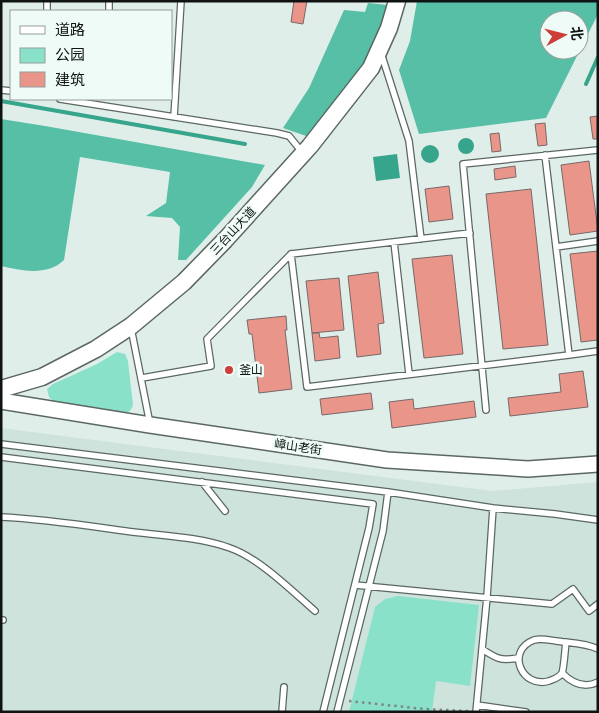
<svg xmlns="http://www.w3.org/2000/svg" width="599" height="713" font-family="'Archivo Narrow','Noto Sans SC',sans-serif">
  <rect width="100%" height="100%" fill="#e0eeea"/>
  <path fill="#cde3dc" d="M1,428L493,491L598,482V712H1Z"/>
  <path fill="#8ae1ca" d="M117,352L125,354L128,361L133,405C131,410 130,412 124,414L55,403L49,397L47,389L53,384L97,364Z
    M398,596L479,605L470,686L436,681L432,712H349L375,607L385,599Z"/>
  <path fill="#56bfa5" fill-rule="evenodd" d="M417,1H598V14L546,118L419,134L399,70L410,41ZM549,20H579V50H549Z
    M368,3L388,5L371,54L337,102L309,137L283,128L309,88L344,10L365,12Z
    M1,119L45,126L265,165L252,187L186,260H178L180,227L172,218L146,216L166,203L170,172L80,157L64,260C48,276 22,271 1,266Z"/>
  <path fill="#37a58c" d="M458 146a8 8 0 1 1 16 0a8 8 0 1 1-16 0Z
    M421 154a9 9 0 1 1 18 0a9 9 0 1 1-18 0Z
    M397,154L400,178L376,181L373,157Z"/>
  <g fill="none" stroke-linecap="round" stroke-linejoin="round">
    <path stroke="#37a58c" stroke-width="4" d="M586,84L598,57
      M1,101L245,144"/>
  </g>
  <path fill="#ea958a" stroke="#766968" d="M294,1H307L303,24L291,22Z
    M598,116V139H593L590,117Z
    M545,123L547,145L538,146L535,124Z
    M499,133L501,151L492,152L490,134Z
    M589,161L598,231L570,235L561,165Z
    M515,166L516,177L495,180L494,169Z
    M449,186L453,219L429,222L425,189Z
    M531,189L548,345L503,349L486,194Z
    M598,251V340L581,342L570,254Z
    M452,255L463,354L424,358L412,259Z
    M378,272L384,323L378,324L381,354L357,357L348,276Z
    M339,278L344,330L312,333L306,281Z
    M286,316L287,330H285L292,389L259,393L252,334H249L247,320Z
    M312,333H319L320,338L338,336L340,358L315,361Z
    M583,371L588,407L510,416L508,398L561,392L559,374Z
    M371,393L373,409L322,415L320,399Z
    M413,399L414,409L474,401L476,417L392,428L389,402Z"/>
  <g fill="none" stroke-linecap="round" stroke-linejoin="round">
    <g stroke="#5b6763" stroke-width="8">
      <path id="service" d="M47,11V1
        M109,11V1
        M381,53L409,141L421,239
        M1,90L11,91
        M60,99L277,133L289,136L302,152
        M174,117L181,1
        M545,155L556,247
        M470,233L291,254L307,387L569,355
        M598,241L556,247L569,355L598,351
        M394,242L409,374
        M131,328L150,424
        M142,378L211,366L207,339L291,254
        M486,410L463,164L598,150
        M1,444L388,492L383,531L337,712
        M1,457L373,504L369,528L323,712
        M202,482L225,511
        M388,492L493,508L555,514L598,520
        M1,517C45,519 89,526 133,532C165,536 199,537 230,548C259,558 292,591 315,611
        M355,585L552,604L573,589L589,611L598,604
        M1,620H3
        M566,642C565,649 564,668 562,673C559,678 554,679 549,681C522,689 505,651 534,640C541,638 549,640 556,641C570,643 586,643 598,649
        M482,649C497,659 501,661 518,658
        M562,673C572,683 584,689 598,682
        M477,705L526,712
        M282,712L284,687
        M476,712L487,597L493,508"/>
    </g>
    <g stroke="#5b6763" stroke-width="18">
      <path id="tertiary" d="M1,401L150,425L387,460L528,469L598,464"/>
    </g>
    <g stroke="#5b6763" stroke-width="19">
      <path id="secondary" d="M1,389L42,377L96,349L131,326L184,282L225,240L310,146L371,68L389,28L397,1"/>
    </g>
    <path stroke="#7e8885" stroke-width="2.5" stroke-dasharray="2.5 4" stroke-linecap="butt" d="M349,701L424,709L468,711"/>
    <use href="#service" stroke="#fff" stroke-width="5.5"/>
    <use href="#tertiary" stroke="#fff" stroke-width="15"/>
    <use href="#secondary" stroke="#fff" stroke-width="16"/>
  </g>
  <circle fill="#cc3e37" stroke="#eefbf7" stroke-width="2" cx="229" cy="370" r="5"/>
  <g text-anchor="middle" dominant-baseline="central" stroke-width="5" stroke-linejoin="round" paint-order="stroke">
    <g font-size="12" fill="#0f1312" stroke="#eefbf7">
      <text transform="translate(233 231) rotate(-47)">三台山大道</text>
      <text transform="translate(298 447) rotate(8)">嶂山老街</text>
    </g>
    <g font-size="12" fill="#0f1312" stroke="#eefbf7" text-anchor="start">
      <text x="239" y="370">釜山</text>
    </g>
  </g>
  <rect width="599" height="713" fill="none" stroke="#0f1312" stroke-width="5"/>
  <rect x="10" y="10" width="162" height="90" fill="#eefbf7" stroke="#959e9b"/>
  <rect x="20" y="26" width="25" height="8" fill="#ffffff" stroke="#959e9b"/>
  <text x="55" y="35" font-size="15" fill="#0f1312">道路</text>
  <rect x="20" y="48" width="25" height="15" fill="#8ae1ca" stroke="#959e9b"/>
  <text x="55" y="60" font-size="15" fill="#0f1312">公园</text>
  <rect x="20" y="72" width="25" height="15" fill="#ea958a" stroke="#959e9b"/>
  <text x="55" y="85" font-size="15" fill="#0f1312">建筑</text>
  <g transform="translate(564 35) rotate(83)"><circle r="24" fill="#eefbf7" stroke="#959e9b"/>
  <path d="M0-4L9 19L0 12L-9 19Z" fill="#cc3e37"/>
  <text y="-8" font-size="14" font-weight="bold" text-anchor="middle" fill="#0f1312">北</text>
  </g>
</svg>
